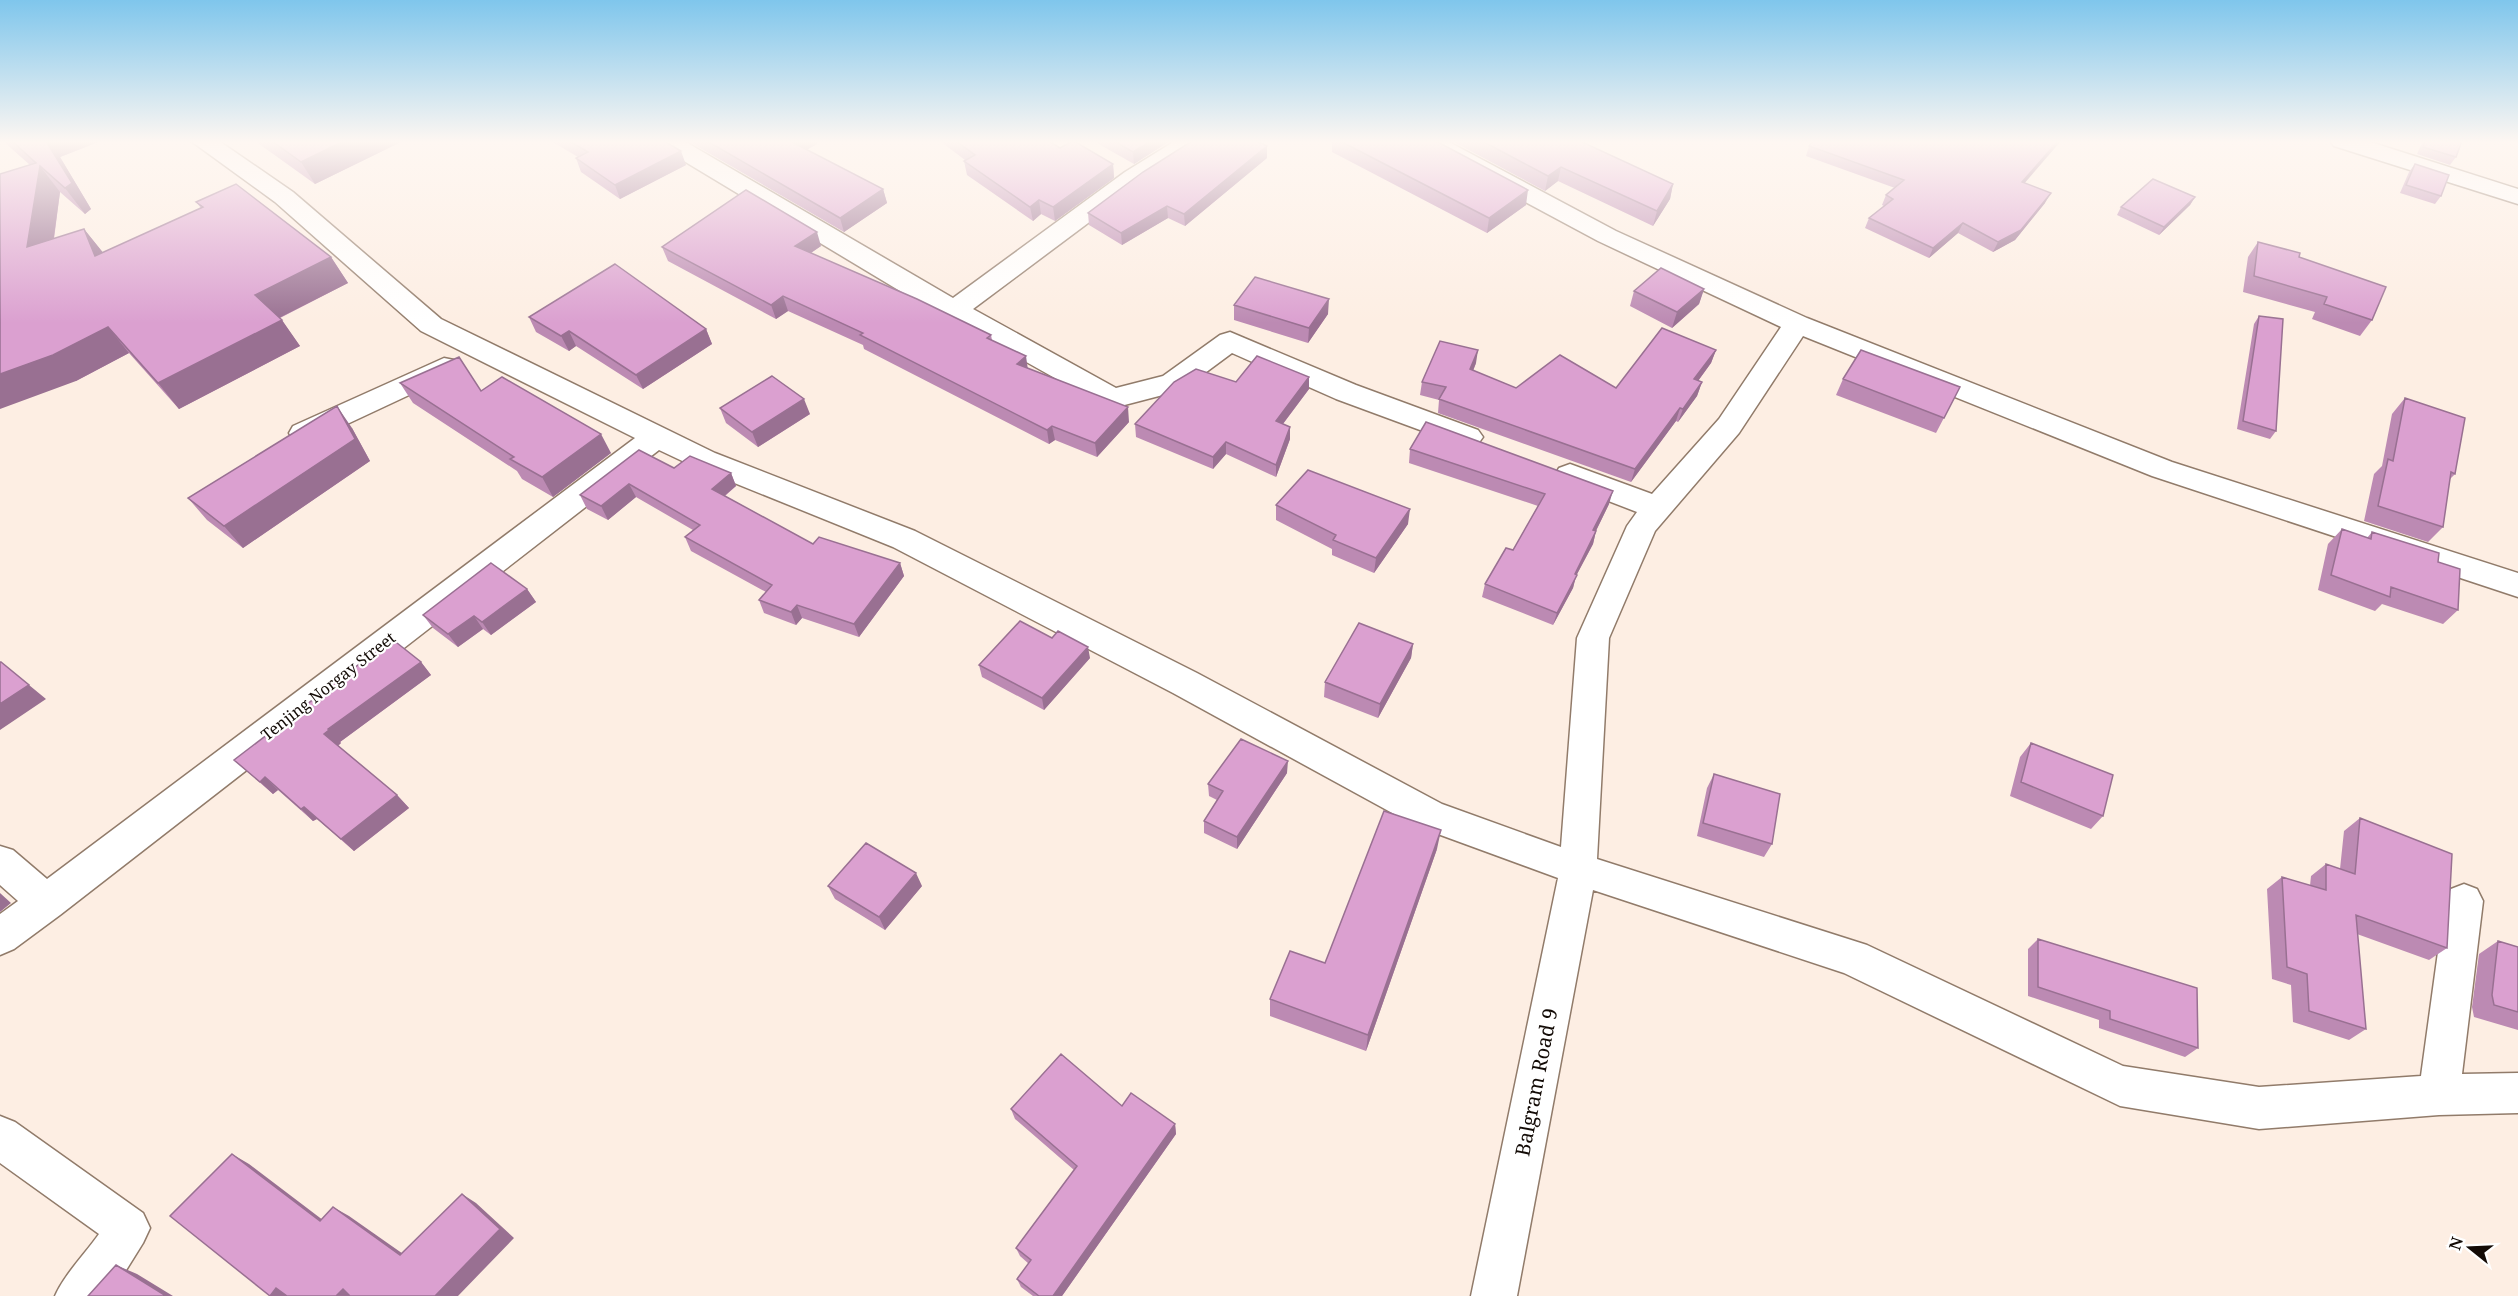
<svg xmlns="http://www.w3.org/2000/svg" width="2518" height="1296" font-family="'Noto Serif',serif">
  <rect width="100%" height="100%" fill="#fdeee3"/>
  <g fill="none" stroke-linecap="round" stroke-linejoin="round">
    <g stroke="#917b6a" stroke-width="3">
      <path id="minor" d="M191,141H219L293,192L441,319L715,453L915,531L1197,673L1442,804L1561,847L1577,638L1627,526L1637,512L1559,482L1555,475L1559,468L1570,464L1652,494L1719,419L1781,327L1598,241L1421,146L1417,141H1447L1616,231L1807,318L2172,462L2518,573V597L2152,476L1803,336L1739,433L1655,531L1609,638L1597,859L1867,945L2123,1066L2259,1087L2421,1076L2445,901L2451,889L2464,884L2477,889L2483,901L2462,1074L2518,1073V1113L2439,1115L2259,1129L2120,1106L1844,973L1593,890L1517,1296H1471L1558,878L1416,826L1173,693L893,547L695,467L659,450L60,915L14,949L0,955V914L18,901L0,885V846L13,850L47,879L635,438L421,331L275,202Z
        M655,141H684L953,298L1125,172L1175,141H1204L1200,146L1143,182L973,309L1116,388L1163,376L1220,335L1230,332L1356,385L1478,430L1483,437L1478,444L1468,447L1458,444L1336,399L1232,353L1182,390L1113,408L1103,405L900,291L659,146Z
        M2330,141H2367L2518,189V204L2334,146Z
        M444,358L454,360L458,367L454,374L313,440L303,443L293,440L289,433L293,426Z
        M0,1116L15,1122L143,1213L150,1228L143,1243L110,1296H55C64,1275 85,1254 99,1234L0,1163Z"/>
    </g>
    <use href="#minor" fill="#fff" fill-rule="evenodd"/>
  </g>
  <path fill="#bc8ab3" d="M3,141H101L60,157L91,209L85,214L60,192L54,239L84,229L103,253L201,208L196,202L331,257L348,283L280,318L300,346L179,409L129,353L76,381L30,165Z
    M255,141H403L315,184Z
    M551,141H664L686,165L620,199L581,172L576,158L578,157Z
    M688,141H816L817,144L806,150L883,189L887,203L844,232Z
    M940,141H1049L1060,148L1113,164L1114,178L1055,221L1041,214L1033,221L967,175L964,161L965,160Z
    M1096,141H1170L1134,164L1097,143Z
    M1332,141H1436L1526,205L1487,233L1332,152Z
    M1452,141H1580L1673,184L1670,199L1653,226L1558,181L1545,191Z
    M2423,141H2462L2456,157L2450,165L2417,154Z
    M1809,146L2025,183L2045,203L2015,240L1993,252L1958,233L1929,258L1865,228L1869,218L1884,206L1882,205L1886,195L1895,188L1806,156Z
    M1267,158L1185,226L1168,218L1122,245L1089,225L1088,213Z
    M2415,164L2441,196L2435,204L2400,193L2409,172Z
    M2195,197L2190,205L2159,235L2117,215L2121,207Z
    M2258,242L2299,257L2372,320L2360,336L2312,319L2315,312L2243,292L2248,257Z
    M821,246L811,253L991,335L992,340L1028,368L1129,422L1097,457L1055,440L1049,444L864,349L863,345L788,311L776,319L668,261L662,247Z
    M1704,289L1699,304L1672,328L1630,306L1634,291Z
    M1234,305L1328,314L1308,343L1234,320Z
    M2259,316L2276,431L2270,439L2237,429L2254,324Z
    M529,317L706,329L712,344L643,389L576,346L569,351L536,332Z
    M1716,350L1711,363L1698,381L1702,382L1697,396L1678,422L1676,421L1631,482L1438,413L1439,400L1420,395L1422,382L1476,363L1473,371L1516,388H1616Z
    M1843,379L1960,387L1936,433L1836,395Z
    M1236,382L1309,389L1283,424L1290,439L1276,477L1226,454L1213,469L1136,437L1135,424Z
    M400,383L481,391L611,453L553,497L522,479L517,471L413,403Z
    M2405,398L2455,474L2450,479L2443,527L2428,542L2364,521L2374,474L2382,466L2392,414Z
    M720,408L810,414L758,447L726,423Z
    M352,428L370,461L243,548L207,520L188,498Z
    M1410,449L1609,504L1596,531L1593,544L1576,576L1573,588L1553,625L1482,597L1485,584L1513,550L1538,506L1409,463Z
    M674,468L731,473L736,486L725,496L813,544L900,563L904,576L859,637L802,618L796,625L764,613L759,600L766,592L691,551L685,537L693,530L636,497L608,520L587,509L580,495Z
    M1276,505L1408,524L1374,573L1332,555V549L1276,520Z
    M2342,529L2367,538L2372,532L2438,562L2458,610L2443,624L2382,604L2375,611L2318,590L2328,544Z
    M527,589L536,602L491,635L483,629L458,647L433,628L423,615Z
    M1413,644L1411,658L1378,718L1324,697L1325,682Z
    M1090,658L1044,710L982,677L979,665Z
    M421,662L431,675L340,742L341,743L338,746L397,795L409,808L354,851L317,819L313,821L278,790L273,794L234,760Z
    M2031,743L2103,816L2091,829L2010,796L2020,757Z
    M1287,773L1237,849L1204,833V821L1217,800L1209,796L1208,784Z
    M1714,774L1772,844L1764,857L1697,836L1707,788Z
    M2360,818L2447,948L2429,960L2357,934L2366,1029L2349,1040L2293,1022L2291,985L2272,979L2267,889L2282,877L2310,886L2311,876L2326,864L2340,869L2344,831Z
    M1437,849L1366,1051L1270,1016V999L1325,963Z
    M828,886H922L885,930L835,899Z
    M2038,939L2198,1048L2185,1057L2099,1028V1020L2028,996V949Z
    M2498,941L2518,947V1030L2474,1017L2472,1007L2479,954Z
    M1122,1106L1175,1124L1176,1134L1062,1296H1033L1021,1287L1017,1279L1029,1264L1020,1256L1016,1248L1074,1170L1015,1119L1011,1109Z"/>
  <path fill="#997092" d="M46,141H101L60,157L91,209L85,214L65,188Z
    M344,141H403L315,184L301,162Z
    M794,141H816L817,144L796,156L792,142Z
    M1151,141H1170L1134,164L1133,152Z
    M2058,141H2061L2017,192L2022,182Z
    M1267,146V158L1185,226L1184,214Z
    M681,151L686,165L620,199L615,185Z
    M1113,164L1114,178L1055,221L1053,207Z
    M40,166L60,192L49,273L27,247Z
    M1561,167L1558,181L1545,191L1548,176Z
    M1673,184L1670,199L1653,226L1657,211Z
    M883,189L887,203L844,232L840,218Z
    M1528,190L1526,205L1487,233L1489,218Z
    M2051,193L2045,203L2015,240L1993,252L1998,242Z
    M2195,197L2190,205L2159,235L2164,227Z
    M1039,200L1041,214L1033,221L1030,207Z
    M1167,206L1168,218L1122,245L1121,233Z
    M1963,223L1958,233L1929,258L1933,248Z
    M84,229L105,255L95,256Z
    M817,232L821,246L800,260L795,246Z
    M331,257L348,283L273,321L255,295Z
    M1704,289L1699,304L1672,328L1677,312Z
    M783,296L788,311L776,319L771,305Z
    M1329,299L1328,314L1308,343L1309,328Z
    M282,320L300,346L179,409L158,383Z
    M108,327L129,353L76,381L0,409V374Z
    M706,329L712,344L643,389L636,375Z
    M569,331L576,346L569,351L561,336Z
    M1478,350L1476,363L1468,383L1470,369Z
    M1716,350L1711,363L1690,392L1694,379Z
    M1026,356L1028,370L1017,364Z
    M1309,377V389L1276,433V421Z
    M1702,382L1697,396L1678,422L1683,409Z
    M804,399L810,414L758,447L752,432Z
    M337,406L352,428L370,461L243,548L224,526Z
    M1128,407L1129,422L1097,457L1095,443Z
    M1680,408L1676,421L1631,482L1635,469Z
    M1052,426L1055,440L1049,444L1047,430Z
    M1290,427V439L1276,477V465Z
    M601,434L611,453L553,497L542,477Z
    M1226,442V454L1213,469V457Z
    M731,473L736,486L717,502L712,489Z
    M629,484L636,497L608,520L601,506Z
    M1613,491L1609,504L1590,543L1593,530Z
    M1410,509L1408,524L1374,573L1376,558Z
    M1596,531L1593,544L1576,576L1573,588L1553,625L1557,613L1575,574Z
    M900,563L904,576L859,637L854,624Z
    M527,589L536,602L491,635L482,622Z
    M797,605L802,618L796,625L791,612Z
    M474,616L483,629L458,647L448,634Z
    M1413,644L1411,658L1378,718L1380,704Z
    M1088,647L1090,658L1044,710L1042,698Z
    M421,662L431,675L340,742L341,743L336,747L324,734L328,729Z
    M29,685L46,699L0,730V704Z
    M1288,761L1287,773L1237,849V837Z
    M265,777L278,790L273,794L260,782Z
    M397,795L409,808L354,851L341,839Z
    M304,807L317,819L313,821L301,809Z
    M1441,830L1437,849L1366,1051L1368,1035Z
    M916,873L922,886L885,930L879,917Z
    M0,893L11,903L0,912Z
    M1175,1124L1176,1134L1062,1296H1053Z
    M232,1154L249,1164L336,1230L320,1221Z
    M462,1194L476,1203L514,1238L458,1296H435Z
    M333,1207L349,1216L416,1263L400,1255Z
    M116,1265L137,1274L173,1296H166Z
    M276,1288L294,1296H270Z
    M343,1289L358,1296H336Z"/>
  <path fill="#dba0d0" stroke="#997092" stroke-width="1.5" d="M12,141H46L72,183L65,188L40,166L27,247L84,229L95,256L203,207L196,202L236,184L331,257L255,295L282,320L158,383L108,327L53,355L0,374V174L36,163Z
    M272,141H344L301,162Z
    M569,141H664L681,151L615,185L576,158L588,152Z
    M707,141H794L792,142L883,189L840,218Z
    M956,141H1049L1060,148L1072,141H1074L1113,164L1053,207L1039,200L1030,207L964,161L975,155Z
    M1114,141H1151L1133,152Z
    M1192,141H1256L1267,146L1184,214L1167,206L1121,233L1088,213L1143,172Z
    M1340,141H1436L1528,190L1489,218Z
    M1482,141H1580L1673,184L1657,211L1561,167L1548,176Z
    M1813,141H2058L2022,182L2051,193L2021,230L1998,242L1963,223L1933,248L1869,218L1893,199L1886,195L1904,180L1809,146Z
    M2425,141H2462L2456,157L2423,147Z
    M2415,164L2449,175L2441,196L2406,185Z
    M2153,179L2195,197L2164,227L2121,207Z
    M746,190L817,232L795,246L917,299L991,335L987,338L1026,356L1017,364L1128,407L1095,443L1052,426L1047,430L860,335L863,333L783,296L771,305L662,247Z
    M2258,242L2300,253L2299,257L2386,287L2372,320L2324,304L2327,297L2254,276Z
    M615,264L706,329L636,375L569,331L561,336L529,317Z
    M1661,268L1704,289L1677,312L1634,291Z
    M1255,277L1329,299L1309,328L1234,305Z
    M2259,316L2283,319L2276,431L2243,421Z
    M1662,328L1716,350L1694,379L1702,382L1683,409L1680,408L1635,469L1439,399L1446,387L1422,382L1440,341L1478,350L1470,369L1516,388L1560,355L1616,388Z
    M1861,350L1960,387L1944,418L1843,379Z
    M1257,356L1309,377L1276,421L1290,427L1276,465L1226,442L1213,457L1135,424L1174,382L1196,369L1236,382Z
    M459,357L481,391L502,377L601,434L542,477L510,459L514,457L400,383Z
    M772,376L804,399L752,432L720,408Z
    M2405,398L2465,418L2455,474L2451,472L2443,527L2378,506L2388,459L2393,461Z
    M337,406L355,439L224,526L188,498Z
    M1426,422L1613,491L1593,530L1596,531L1575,574L1577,575L1557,613L1485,584L1506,548L1513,550L1545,494L1410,449Z
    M639,450L674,468L690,456L731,473L712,489L813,544L819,537L900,563L854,624L797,605L791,612L759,600L772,585L685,537L700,525L629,484L601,506L580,495Z
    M1308,470L1410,509L1376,558L1333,540L1336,535L1276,505Z
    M2342,529L2371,539L2372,532L2439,553L2438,562L2460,569L2458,610L2391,587L2390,597L2331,575Z
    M491,563L527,589L482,622L474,616L448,634L423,615Z
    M1020,621L1052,638L1058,631L1088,647L1042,698L979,665Z
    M1359,623L1413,644L1380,704L1325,682Z
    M392,639L421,662L328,729L329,730L324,734L397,795L341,839L304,807L301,809L265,777L260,782L234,760Z
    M0,662H1L29,685L0,704Z
    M1241,739L1288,761L1237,837L1204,821L1223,791L1208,784Z
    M2031,743L2113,775L2103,816L2021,782Z
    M1714,774L1780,794L1772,844L1703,823Z
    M1384,811L1441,830L1368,1035L1270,999L1290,951L1325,963Z
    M2360,818L2452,854L2447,948L2356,915L2366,1029L2309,1011L2307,974L2287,967L2282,877L2326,890V864L2355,874Z
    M866,843L916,873L879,917L828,886Z
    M2038,939L2197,988L2198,1048L2110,1019V1011L2038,987Z
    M2498,941L2518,947V1012L2494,1005L2492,995Z
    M1061,1054L1122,1106L1131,1093L1175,1124L1053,1296H1039L1017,1279L1031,1260L1016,1248L1077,1166L1011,1109Z
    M232,1154L320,1221L333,1207L400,1255L462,1194L500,1229L435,1296H350L343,1289L336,1296H287L276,1288L270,1296L170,1216Z
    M116,1265L166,1296H88Z"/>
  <linearGradient id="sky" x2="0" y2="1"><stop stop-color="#7fc6ec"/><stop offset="0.44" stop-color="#fef7f2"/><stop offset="1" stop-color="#fef7f2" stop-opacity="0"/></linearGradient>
  <rect width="2518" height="323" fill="url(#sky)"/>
  <g text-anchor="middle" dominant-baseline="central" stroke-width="4.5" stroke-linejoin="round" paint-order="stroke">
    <g font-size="16" fill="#130b06" stroke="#fff">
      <text transform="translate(328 686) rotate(-38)">Tenjing Norgay Street</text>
    </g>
    <g font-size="20" fill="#130b06" stroke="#fff">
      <text transform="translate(1536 1082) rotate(-79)">Balgram Road 9</text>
    </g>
  </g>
  <g transform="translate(2470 1248) rotate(288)" stroke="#ffffff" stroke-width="4.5" paint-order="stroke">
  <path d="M0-4.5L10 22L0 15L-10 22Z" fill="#130b06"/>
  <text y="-9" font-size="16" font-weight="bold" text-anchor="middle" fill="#130b06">N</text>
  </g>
</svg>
